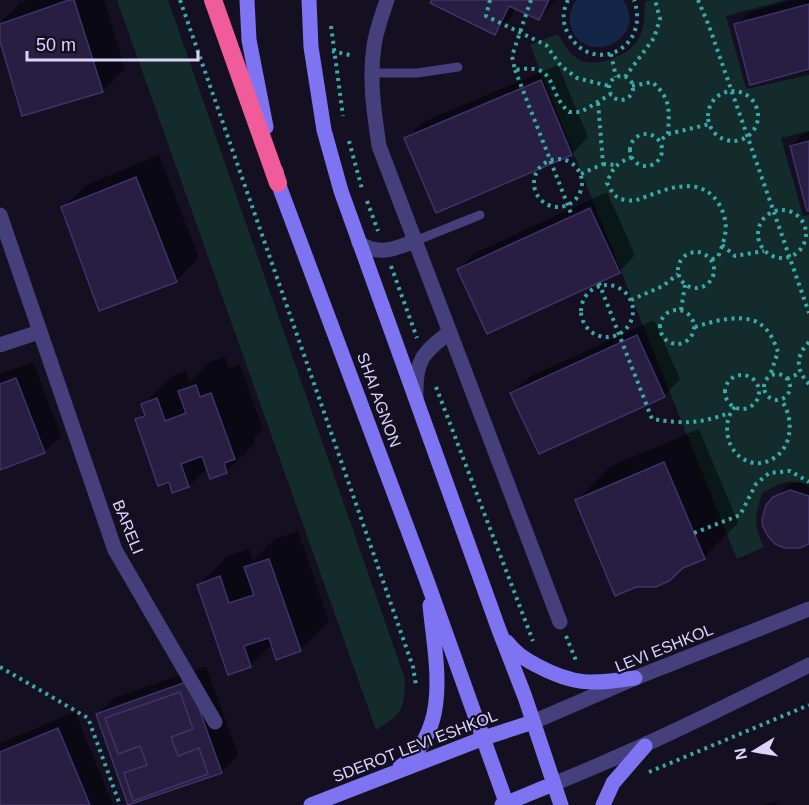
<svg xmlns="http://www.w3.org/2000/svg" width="809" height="805" font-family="Helvetica,sans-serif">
  <rect width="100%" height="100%" fill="#141022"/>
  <path fill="#132b2b" d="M117,0H168L405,679C404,710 403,713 376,730Z
    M650,0H786L726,16L746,89L809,75V131L781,138L803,216L809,215V487C793,476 777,484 762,493C755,516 753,525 764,547L737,559L530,45L558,34C564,44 568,53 578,59C594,70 631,55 639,38C645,26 644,15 645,2Z"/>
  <path fill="#142647" d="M576,0H623C650,37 586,70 571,27C568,17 571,8 576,0Z"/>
  <path fill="#0007" d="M29,0H104L125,68L103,91L23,114L0,35V23L20,3Z
    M433,0H556L539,18L516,7L511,17L495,33Z
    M793,0H809V68L736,25L749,12Z
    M558,65L588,137L572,154L406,139L423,122Z
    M809,132V209L791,146L804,133Z
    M159,155L199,258L176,281L63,208L86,185Z
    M607,192L635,255L619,272L459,269L475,253Z
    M654,320L680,379L664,396L512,393L529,377Z
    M225,357L229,369L240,365L263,429L254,438L255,443L226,472L208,467L189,486L173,491L170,480L137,420L145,411L143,405L172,376L186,371L190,382L209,362Z
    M33,362L61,436L45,452L0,469V374Z
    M699,429L738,523L704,557L577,500L611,466Z
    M799,482L809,484V542L777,496L790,484Z
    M298,531L329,621L300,650L272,644L250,666L199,585L227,556L249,549L253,561L275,539Z
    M206,666L238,755L221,772L98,715L114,698Z
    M75,712L113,805H0V743Z
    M776,802L777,805H762Z"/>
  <path fill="#271e41" stroke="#40326b" stroke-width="1.5" d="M69,0H74L103,92L22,116L0,41V24Z
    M432,0H549L539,20L509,6L495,35L430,3Z
    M809,4V69L750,85L734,24Z
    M541,80L572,155L436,213L404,138Z
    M809,141V211H807L790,146Z
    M136,177L177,282L99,311L61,207Z
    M590,208L620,273L487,334L457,269Z
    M637,335L665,397L539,454L510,393Z
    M16,378L45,453L0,470V384Z
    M196,385L200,397L211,393L235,459L224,463L227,473L210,479L202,456L181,464L189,487L172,493L169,482L158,486L135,419L145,416L141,404L157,398L165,421L186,413L178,391Z
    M664,462L705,559L683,568L669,581L656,587H636L615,596L575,500Z
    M790,490L809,496V544L800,548H784L775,544L768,536L763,527L762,520L766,505L773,497Z
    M269,559L301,651L276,660L269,638L244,646L251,667L228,675L197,585L220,576L229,603L254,595L244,567Z
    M189,681L222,773L128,805L96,714Z
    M180,692L193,729L171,737L178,756L199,748L208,774L133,801L124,773L147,765L140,746L118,754L105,718Z
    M58,728L90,805H0V752Z"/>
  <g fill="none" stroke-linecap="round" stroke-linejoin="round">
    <path stroke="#3aaaa9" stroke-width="4" stroke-dasharray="3 4.5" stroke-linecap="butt" d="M180,0L413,667L416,685
      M490,0L486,16L546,45L561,66L577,78L609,86
      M531,0L512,56L515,70C560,62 545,91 569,112H581L611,94
      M568,0C562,12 562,24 569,35C594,76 651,48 634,0
      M698,0L709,26L809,313
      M331,26L343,116
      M332,51L354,56
      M611,54L616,77
      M515,70L572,216
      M609 88a12 12 0 1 1 24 0a12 12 0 1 1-24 0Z
      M625,77L654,38L660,19L655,0
      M632,86L652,82C672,99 669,111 668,134L660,141
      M708 116a25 25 0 1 1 50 0a25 25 0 1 1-50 0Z
      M630 150a16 16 0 1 1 32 0a16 16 0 1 1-32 0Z
      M668,134L710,124
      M349,141L362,189
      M632,157C617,163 612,168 607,183C612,192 615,199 626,200C637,202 643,197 653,194C676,185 704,179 719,204C730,224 726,236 718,257L710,260
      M534 183a24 24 0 1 1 48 0a24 24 0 1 1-48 0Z
      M603,164L617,165
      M581,174L603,164L598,102
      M367,201L378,231
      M758 234a24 24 0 1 1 48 0a24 24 0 1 1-48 0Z
      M722,245L735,256L764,251
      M678 270a18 18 0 1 1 36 0a18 18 0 1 1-36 0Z
      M391,266L417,338
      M599,283L652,419C684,424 699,424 729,413
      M581 311a26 26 0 1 1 52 0a26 26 0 1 1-52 0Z
      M631,300L663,286L678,274
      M681,310L685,285
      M660 327a17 17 0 1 1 34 0a17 17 0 1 1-34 0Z
      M695,327C713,321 748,311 764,327C771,333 775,344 778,352L770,375
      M809,342C796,355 795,370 809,384
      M764 387a13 13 0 1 1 26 0a13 13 0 1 1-26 0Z
      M725 392a17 17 0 1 1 34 0a17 17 0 1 1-34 0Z
      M787,379L800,373
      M436,387L533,641
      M735,407C727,416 726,426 728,437C732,458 755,471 774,458C793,446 794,417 781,400
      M694,533L740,515L756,484L769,473L790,471L809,482
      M566,636L577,663
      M0,667L88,718L120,805
      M649,772L809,705"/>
    <path stroke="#453f7c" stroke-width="9" d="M371,73H417L458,67
      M415,241L480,215"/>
    <path stroke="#453f7c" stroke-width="15" d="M387,0C382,15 376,31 374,46C369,80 374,112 379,146L560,622
      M0,215L115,550L215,722
      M359,243C379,256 395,249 415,241
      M0,345L39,332
      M416,397C415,361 422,353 450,332
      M533,722L635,678L809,609
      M553,784C641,749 725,707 809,665"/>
    <path stroke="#7e74f2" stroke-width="15" d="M247,0L249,40L266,127
      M309,0L311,47L324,130L341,191L499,630L525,697L561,805
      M276,171L278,183L427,581L507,805
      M507,642C515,653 524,659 536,665C575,686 592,684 635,678
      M400,767C453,729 435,660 430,605
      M311,805L484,738L533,722
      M502,805L553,784
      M603,805L613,783L645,746"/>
    <path stroke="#f05b9a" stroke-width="18" d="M213,0L278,183"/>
  </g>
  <g text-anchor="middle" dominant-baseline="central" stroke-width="4.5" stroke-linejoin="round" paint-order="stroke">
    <g font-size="16" fill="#dbd5fb" stroke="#141022">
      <text transform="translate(379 400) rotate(70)">SHAI AGNON</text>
      <text transform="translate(128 527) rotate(68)">BARELI</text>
      <text transform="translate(664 648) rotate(-22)">LEVI ESHKOL</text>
      <text transform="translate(415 746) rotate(-21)">SDEROT LEVI ESHKOL</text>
    </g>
  </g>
  <g transform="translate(755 751) rotate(259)" stroke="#141022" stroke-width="4.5" paint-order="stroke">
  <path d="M0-4.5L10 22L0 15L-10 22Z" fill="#dbd5fb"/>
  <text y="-9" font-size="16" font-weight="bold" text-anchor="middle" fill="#dbd5fb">N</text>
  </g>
  <path d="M27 51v9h171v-9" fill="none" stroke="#dbd5fb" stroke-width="3"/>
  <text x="36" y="51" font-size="18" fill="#dbd5fb" stroke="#141022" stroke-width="4.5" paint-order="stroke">50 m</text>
</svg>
